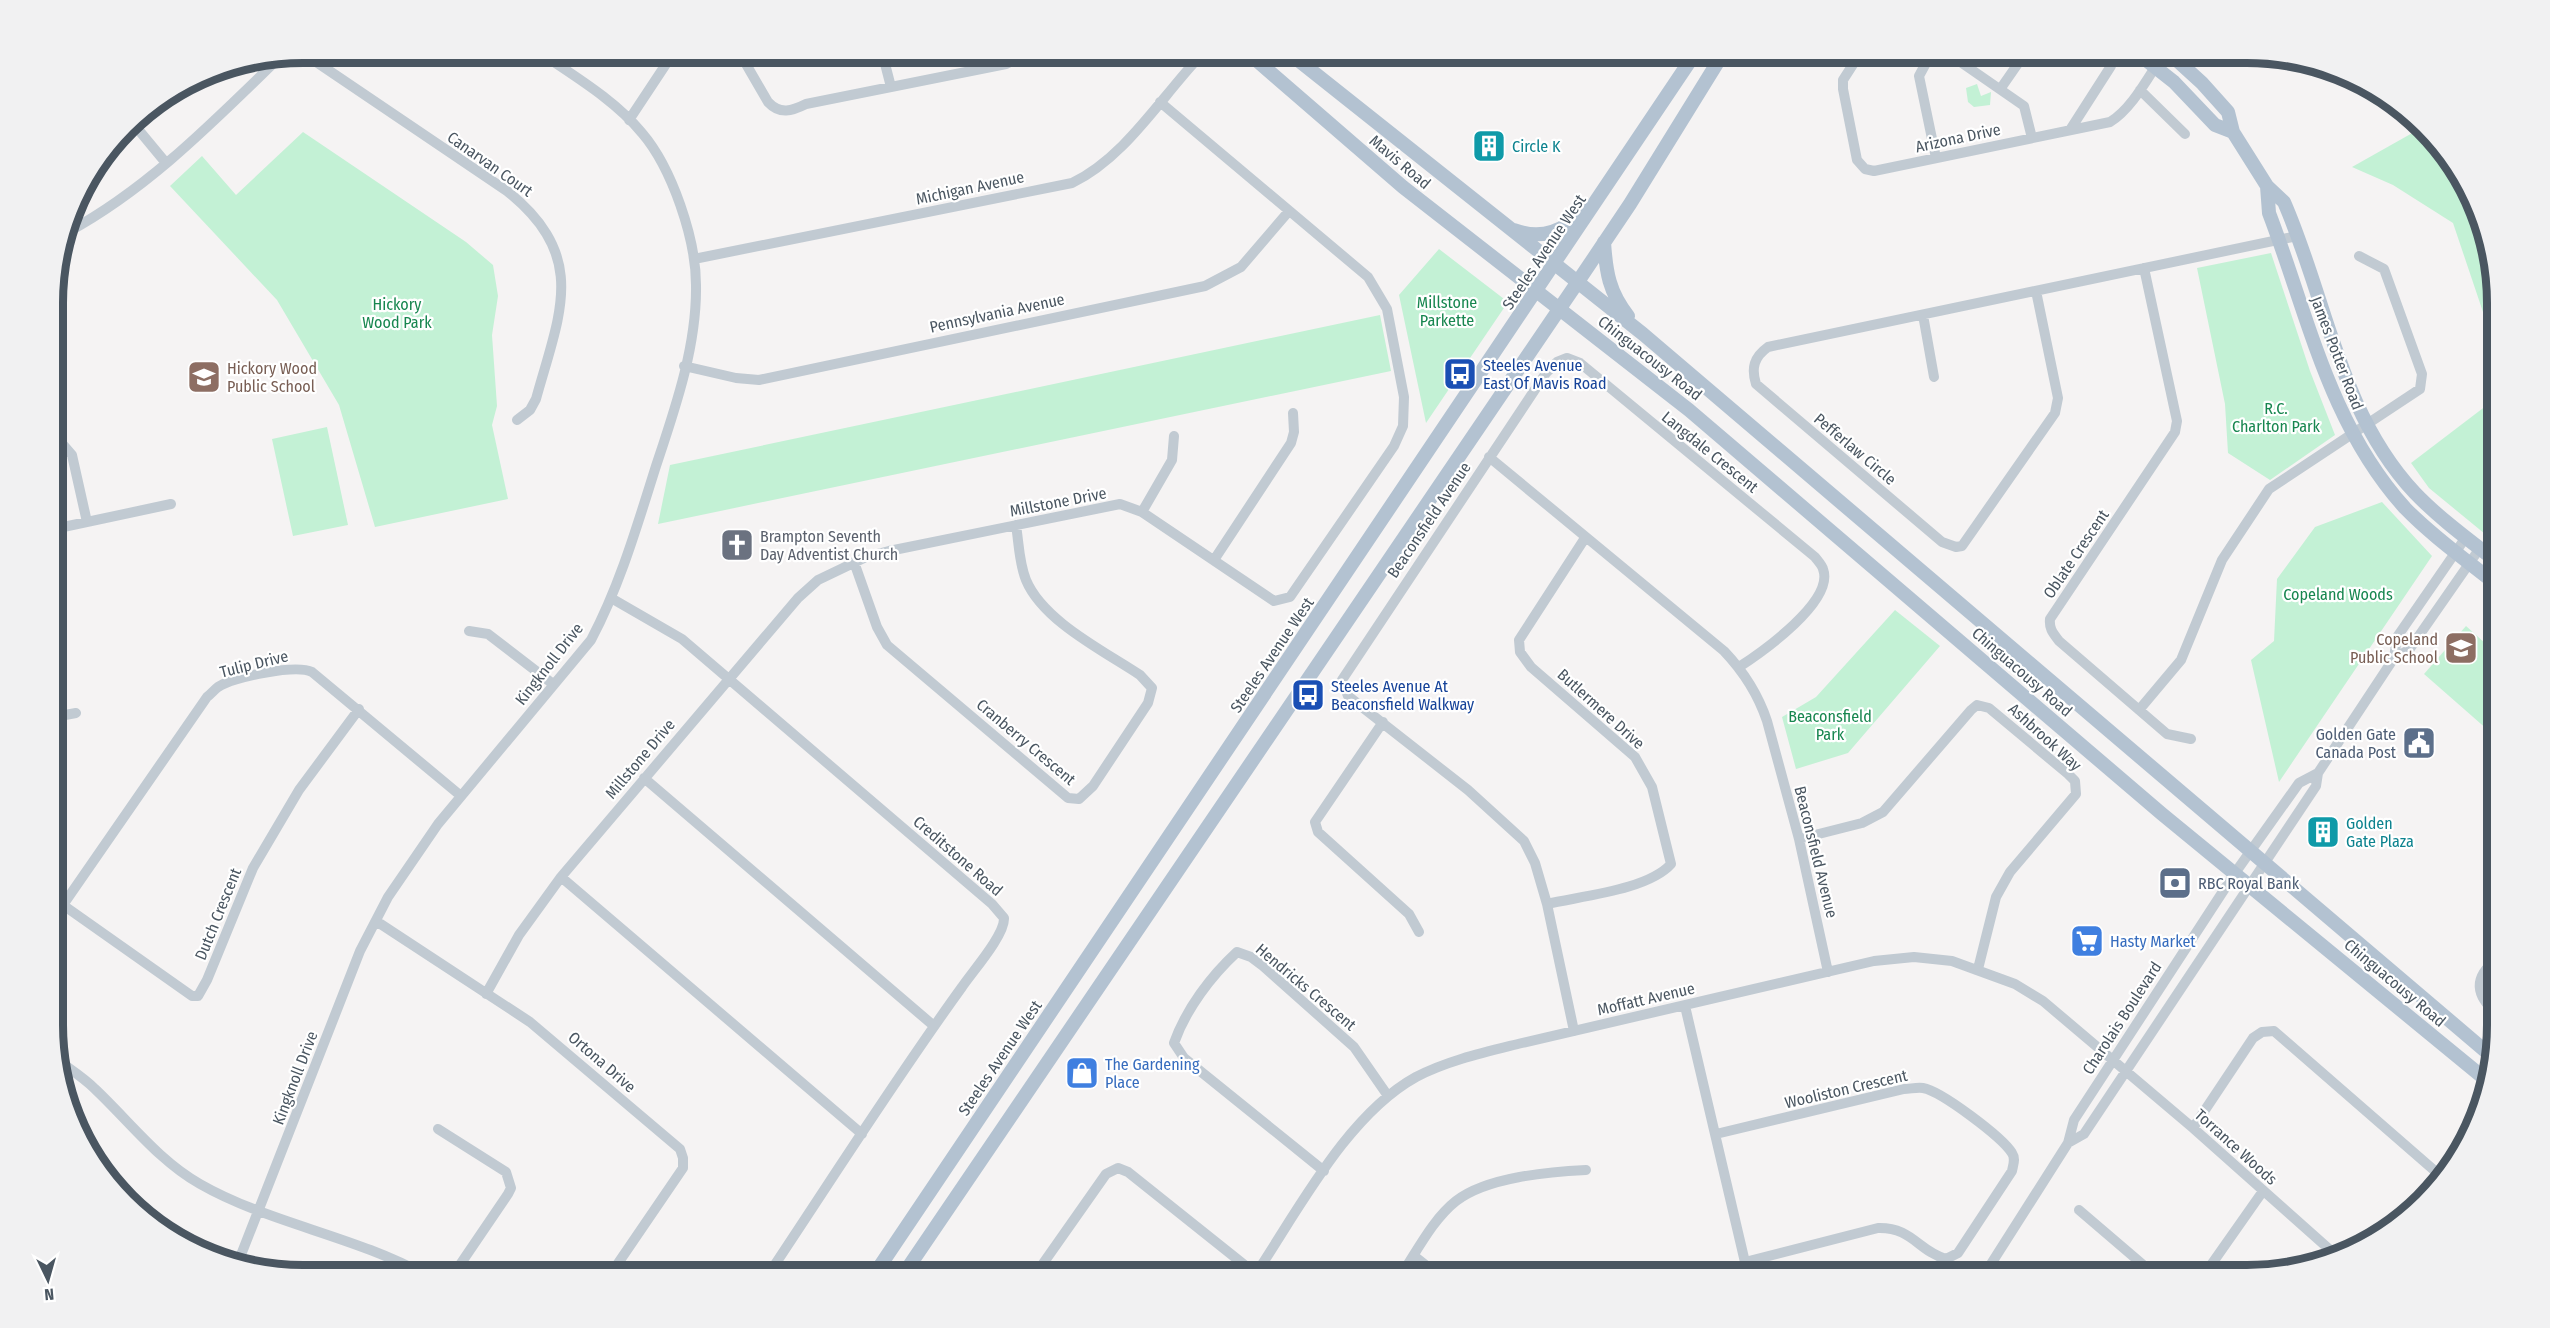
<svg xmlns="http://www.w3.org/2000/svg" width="2550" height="1328" font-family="'Fira Sans Condensed',sans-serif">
  <rect width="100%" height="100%" fill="#f5f3f3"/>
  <path fill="#c3f1d5" d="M1977,84L1981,96L1991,92L1990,105L1974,107L1968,102L1966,88Z
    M2423,127L2455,164L2495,271L2496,543L2429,488L2411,463L2495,399L2483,312L2453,223L2393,185L2352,167Z
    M303,132L466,242L493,265L498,296L492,335L497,406L492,425L508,499L375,527L339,405L277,300L170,186L202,156L236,195Z
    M1439,249L1508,302L1426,423L1399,295Z
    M2271,253L2310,371L2335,435L2270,480L2228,453L2225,404L2197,268Z
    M1380,315L1391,371L658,524L670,465Z
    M327,427L348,525L293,536L272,439Z
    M2382,502L2432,556L2279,782L2251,660L2274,641L2277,579L2315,527Z
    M1895,610L1940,646L1848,753L1796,769L1782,717L1816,697Z
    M2466,626L2496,653L2497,738L2424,674Z"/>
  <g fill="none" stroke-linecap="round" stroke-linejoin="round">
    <path stroke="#c1cad2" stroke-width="10" d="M739,52L768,102C780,115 792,111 806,104L1006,64L1029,52
      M882,52L891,87
      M1861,52L1843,80V89L1857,160L1865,169L1874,171L2110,122C2133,108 2149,75 2165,52
      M1932,52L1919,76L1936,158
      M1946,52L2024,106L2032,138
      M303,53L507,191C589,257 560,312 536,399L530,410L517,420
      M1763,58L1766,52
      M2288,62L2300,65
      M2001,88L2026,52
      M2140,90L2185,134
      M629,120L674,52
      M132,122L166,163
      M2070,130L2111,66
      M68,232C149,188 214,121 280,57
      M694,259L1072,183C1122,159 1156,105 1193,64L1196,56L1193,52
      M2144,268L2177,421L2175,432L2050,619C2049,629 2053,633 2059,641L2167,734L2191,739
      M2036,291L2058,398L2055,413L1962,546L1956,547L1942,542L1756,384C1751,368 1754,357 1768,347L2297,236
      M1923,315L1934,377
      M684,366L736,378L759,380L1205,286L1241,267L1289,211
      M53,433L72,455L87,522
      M1489,457L1724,651C1743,671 1758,694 1767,721L1799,839L1828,972
      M1142,512L1172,460L1174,436
      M54,529L171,504
      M1214,560L1291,443L1294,432L1293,413
      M854,562L877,627L887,645L1068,798L1079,799L1093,786L1148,703L1152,688L1140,675C1104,651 1043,621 1026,580C1019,563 1019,544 1016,525
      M611,598L682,639L992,904L1004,918C1005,935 972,972 962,987C894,1081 832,1179 768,1275
      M469,631L488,634L553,684
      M2394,658L2409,650L2480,548
      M2139,710L2181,660L2222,560L2269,489L2420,389L2422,374L2384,269L2359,256
      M54,717L76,713
      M1383,722L1315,822L1318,832L1409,914L1419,932
      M644,778L934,1026
      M1799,839L1862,823L1883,812L1971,710L1977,705L1989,708L2068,774L2075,781L2076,794L2010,872L1996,897L1978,969
      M561,877L862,1134
      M1547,904C1581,896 1648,890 1671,864L1652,787L1635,757L1531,667L1520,652L1519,640L1585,538
      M63,905L192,996H198L207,980L253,868L299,790L359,709
      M54,918L207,697C211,694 214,690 218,687C233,677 296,664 312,672L461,796
      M376,921L530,1022L680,1149L683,1158V1168L610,1275
      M2497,959C2472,978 2476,996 2497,1014
      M486,994L519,935L561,877L798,598L818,580L866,557L889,551L1120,504L1142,512L1274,601L1290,597L1394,446L1403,426L1404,397L1387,309L1368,277L1160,102
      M1685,1006L1748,1275
      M1574,1031L1547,904L1535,863L1524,841L1468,790L1348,696L1342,680L1546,373L1557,362L1567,358L1580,363L1815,557C1817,560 1822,565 1823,569C1835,601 1762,652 1739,667
      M55,1058C68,1068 83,1077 95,1089C129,1121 159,1161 200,1184C268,1223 355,1236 425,1275
      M2193,1128L2253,1038L2262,1032L2274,1031L2443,1178
      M438,1129L506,1172L511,1188L508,1194L453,1275
      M1716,1134L1904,1089C1910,1089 1917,1087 1923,1088C1941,1091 2002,1137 2012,1153C2016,1159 2013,1165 2012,1171L1958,1253L1946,1259C1918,1251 1912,1227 1878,1228L1745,1262
      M2068,1143L2084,1134L2316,786L2318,773L2394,658L2397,637L2466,537
      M1324,1171L1184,1058L1174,1043C1186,1009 1211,976 1237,952L1251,957L1263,966L1354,1047L1388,1096
      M2079,1210L2155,1275
      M1414,1256L1438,1275
      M239,1260L360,951L388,897L438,824L591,640C620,585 637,526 656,466C675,409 697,346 696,285C696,239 672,168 642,133C615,100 574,76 539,52
      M1040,1268L1050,1275
      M1035,1275L1106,1174L1118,1168L1128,1172L1257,1275
      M1255,1275C1298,1211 1347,1115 1416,1077C1449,1060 1486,1052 1522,1043L1874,961L1914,957L1952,961L2015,984L2043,1001L2193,1128L2338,1257
      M1401,1275C1417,1251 1433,1219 1456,1201C1487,1177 1548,1172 1586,1170
      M1984,1275L2068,1143L2074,1120L2235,873L2299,783L2318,773
      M2204,1275L2263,1191"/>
    <path stroke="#b3c2d1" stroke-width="14" d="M1247,52L1403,187L1689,410L2162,814L2485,1079
      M1288,52L1643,334L2490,1055
      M2136,52L2174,82L2215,125L2233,132
      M2168,52L2202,83L2228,112L2233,132L2267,186L2284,202C2327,300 2339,412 2415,493C2439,518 2469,540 2496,561
      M2267,186L2269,213C2308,315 2329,424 2405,508C2432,536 2466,560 2496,584
      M1514,230C1543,241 1564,230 1585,211
      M1604,242C1606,272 1609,292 1628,316
      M874,1275L1696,52
      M903,1275L1577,283L1630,204L1724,52"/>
  </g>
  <defs>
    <g id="building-square" transform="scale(1.725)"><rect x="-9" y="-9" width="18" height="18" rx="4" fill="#0f9aa8" stroke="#fff"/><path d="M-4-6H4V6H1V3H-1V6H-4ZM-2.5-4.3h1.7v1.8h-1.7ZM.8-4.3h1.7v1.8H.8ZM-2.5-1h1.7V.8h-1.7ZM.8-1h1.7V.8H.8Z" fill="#fff"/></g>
    <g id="bus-square" transform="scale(1.725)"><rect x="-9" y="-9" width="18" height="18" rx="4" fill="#1a4fb4" stroke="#fff"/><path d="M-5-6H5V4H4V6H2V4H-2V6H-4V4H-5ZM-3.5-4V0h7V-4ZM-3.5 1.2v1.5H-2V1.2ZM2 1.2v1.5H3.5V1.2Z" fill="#fff"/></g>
    <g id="school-square" transform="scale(1.725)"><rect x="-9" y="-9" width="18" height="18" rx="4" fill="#8d6e63" stroke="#fff"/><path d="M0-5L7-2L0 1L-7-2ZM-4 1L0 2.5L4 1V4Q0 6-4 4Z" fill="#fff"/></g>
    <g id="church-square" transform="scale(1.725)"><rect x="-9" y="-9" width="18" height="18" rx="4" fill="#6b7280" stroke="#fff"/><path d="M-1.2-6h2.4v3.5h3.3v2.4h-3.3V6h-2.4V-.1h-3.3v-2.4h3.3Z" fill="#fff"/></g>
    <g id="civic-square" transform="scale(1.725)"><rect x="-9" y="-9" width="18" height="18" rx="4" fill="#5c6f8a" stroke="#fff"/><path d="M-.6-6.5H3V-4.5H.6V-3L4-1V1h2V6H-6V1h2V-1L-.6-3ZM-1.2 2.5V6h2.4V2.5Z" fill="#fff"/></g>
    <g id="bank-square" transform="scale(1.725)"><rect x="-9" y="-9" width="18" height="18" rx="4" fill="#5c6f8a" stroke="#fff"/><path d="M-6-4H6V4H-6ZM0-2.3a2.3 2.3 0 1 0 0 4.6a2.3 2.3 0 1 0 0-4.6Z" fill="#fff"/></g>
    <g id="supermarket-square" transform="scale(1.725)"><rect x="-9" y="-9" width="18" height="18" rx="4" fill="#3f7fe0" stroke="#fff"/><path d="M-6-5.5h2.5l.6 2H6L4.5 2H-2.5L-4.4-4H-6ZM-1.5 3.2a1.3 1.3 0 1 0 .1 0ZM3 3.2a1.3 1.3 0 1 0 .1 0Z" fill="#fff"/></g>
    <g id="shop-square" transform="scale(1.725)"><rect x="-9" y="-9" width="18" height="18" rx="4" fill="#3f7fe0" stroke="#fff"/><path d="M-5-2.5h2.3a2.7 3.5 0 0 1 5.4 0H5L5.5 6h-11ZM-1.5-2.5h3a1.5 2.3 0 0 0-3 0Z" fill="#fff"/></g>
  </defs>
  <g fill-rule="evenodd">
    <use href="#building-square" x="1489" y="146"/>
    <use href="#bus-square" x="1460" y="374"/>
    <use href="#school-square" x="204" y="377"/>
    <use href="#church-square" x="737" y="545"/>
    <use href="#school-square" x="2461" y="648"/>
    <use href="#bus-square" x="1308" y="695"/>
    <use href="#civic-square" x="2419" y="743"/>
    <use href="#building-square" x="2323" y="832"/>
    <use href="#bank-square" x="2175" y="883"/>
    <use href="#supermarket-square" x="2087" y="941"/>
    <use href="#shop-square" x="1082" y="1073"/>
  </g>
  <g text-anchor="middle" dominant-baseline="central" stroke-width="4.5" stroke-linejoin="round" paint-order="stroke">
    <g font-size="16" fill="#4a5661" stroke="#fff">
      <text transform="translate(1958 138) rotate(-12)">Arizona Drive</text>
      <text transform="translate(1400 162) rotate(40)">Mavis Road</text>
      <text transform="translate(490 164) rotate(35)">Canarvan Court</text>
      <text transform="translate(970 188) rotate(-12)">Michigan Avenue</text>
      <text transform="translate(1544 252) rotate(-56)">Steeles Avenue West</text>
      <text transform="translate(997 313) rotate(-12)">Pennsylvania Avenue</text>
      <text transform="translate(2337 353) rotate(69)">James Potter Road</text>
      <text transform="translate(1650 358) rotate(38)">Chinguacousy Road</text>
      <text transform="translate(1855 449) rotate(40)">Pefferlaw Circle</text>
      <text transform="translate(1710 452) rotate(39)">Langdale Crescent</text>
      <text transform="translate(1058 502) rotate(-11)">Millstone Drive</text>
      <text transform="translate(1429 520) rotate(-56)">Beaconsfield Avenue</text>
      <text transform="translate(2076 554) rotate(-56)">Oblate Crescent</text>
      <text transform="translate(1272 655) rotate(-56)">Steeles Avenue West</text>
      <text transform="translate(254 664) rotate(-14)">Tulip Drive</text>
      <text transform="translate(549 664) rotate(-52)">Kingknoll Drive</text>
      <text transform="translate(2022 672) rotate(41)">Chinguacousy Road</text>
      <text transform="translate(1601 709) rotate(42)">Butlermere Drive</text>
      <text transform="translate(2045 737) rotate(42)">Ashbrook Way</text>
      <text transform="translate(1026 742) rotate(40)">Cranberry Crescent</text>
      <text transform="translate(640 759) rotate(-50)">Millstone Drive</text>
      <text transform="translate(1816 852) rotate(76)">Beaconsfield Avenue</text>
      <text transform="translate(958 856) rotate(41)">Creditstone Road</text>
      <text transform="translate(218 914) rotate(-68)">Dutch Crescent</text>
      <text transform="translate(2395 983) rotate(40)">Chinguacousy Road</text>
      <text transform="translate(1306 987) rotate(40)">Hendricks Crescent</text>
      <text transform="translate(1646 999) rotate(-13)">Moffatt Avenue</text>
      <text transform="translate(2122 1018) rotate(-57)">Charolais Boulevard</text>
      <text transform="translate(1000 1058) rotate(-56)">Steeles Avenue West</text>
      <text transform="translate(602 1062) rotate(41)">Ortona Drive</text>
      <text transform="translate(295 1078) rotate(-69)">Kingknoll Drive</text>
      <text transform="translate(1846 1089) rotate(-13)">Wooliston Crescent</text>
      <text transform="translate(2236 1147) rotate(42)">Torrance Woods</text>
    </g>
    <g font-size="16" fill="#0d838f" stroke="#fff" text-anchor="start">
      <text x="1512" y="146">Circle K</text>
      <text x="2346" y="823">Golden<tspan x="2346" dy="18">Gate Plaza</tspan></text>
    </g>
    <g font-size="16" fill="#17864f" stroke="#fff">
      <text x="1447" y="302">Millstone<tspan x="1447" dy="18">Parkette</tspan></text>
      <text x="397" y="304">Hickory<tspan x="397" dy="18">Wood Park</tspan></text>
      <text x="2276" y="408">R.C.<tspan x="2276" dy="18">Charlton Park</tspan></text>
      <text x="2338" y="594">Copeland Woods</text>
      <text x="1830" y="716">Beaconsfield<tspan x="1830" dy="18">Park</tspan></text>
    </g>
    <g font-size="16" fill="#164399" stroke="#fff" text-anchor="start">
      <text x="1483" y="365">Steeles Avenue<tspan x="1483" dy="18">East Of Mavis Road</tspan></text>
      <text x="1331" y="686">Steeles Avenue At<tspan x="1331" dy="18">Beaconsfield Walkway</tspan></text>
    </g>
    <g font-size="16" fill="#785e54" stroke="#fff" text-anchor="start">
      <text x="227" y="368">Hickory Wood<tspan x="227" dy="18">Public School</tspan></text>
      <text x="2438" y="639" text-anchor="end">Copeland<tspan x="2438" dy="18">Public School</tspan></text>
    </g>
    <g font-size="16" fill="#5b616d" stroke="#fff" text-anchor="start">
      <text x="760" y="536">Brampton Seventh<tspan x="760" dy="18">Day Adventist Church</tspan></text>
    </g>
    <g font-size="16" fill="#4e5e75" stroke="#fff" text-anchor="end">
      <text x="2396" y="734">Golden Gate<tspan x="2396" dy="18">Canada Post</tspan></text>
      <text x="2198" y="883" text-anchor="start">RBC Royal Bank</text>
    </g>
    <g font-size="16" fill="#366cbe" stroke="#fff" text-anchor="start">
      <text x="2110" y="941">Hasty Market</text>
      <text x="1105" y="1064">The Gardening<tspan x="1105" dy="18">Place</tspan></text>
    </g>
  </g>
  <path d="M0 0H2550V1328H0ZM303 63H2247A240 240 0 0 1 2487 303V1025A240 240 0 0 1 2247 1265H303A240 240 0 0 1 63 1025V303A240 240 0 0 1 303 63Z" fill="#f1f1f2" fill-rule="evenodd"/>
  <path fill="none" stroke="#4a5661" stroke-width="8" d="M303 63H2247A240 240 0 0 1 2487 303V1025A240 240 0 0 1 2247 1265H303A240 240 0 0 1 63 1025V303A240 240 0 0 1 303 63Z"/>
  <g transform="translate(48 1280) rotate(175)" stroke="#ffffff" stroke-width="4.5" paint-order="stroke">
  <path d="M0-4.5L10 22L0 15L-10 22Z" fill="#4a5661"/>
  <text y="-9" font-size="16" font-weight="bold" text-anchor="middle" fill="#4a5661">N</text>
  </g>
</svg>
